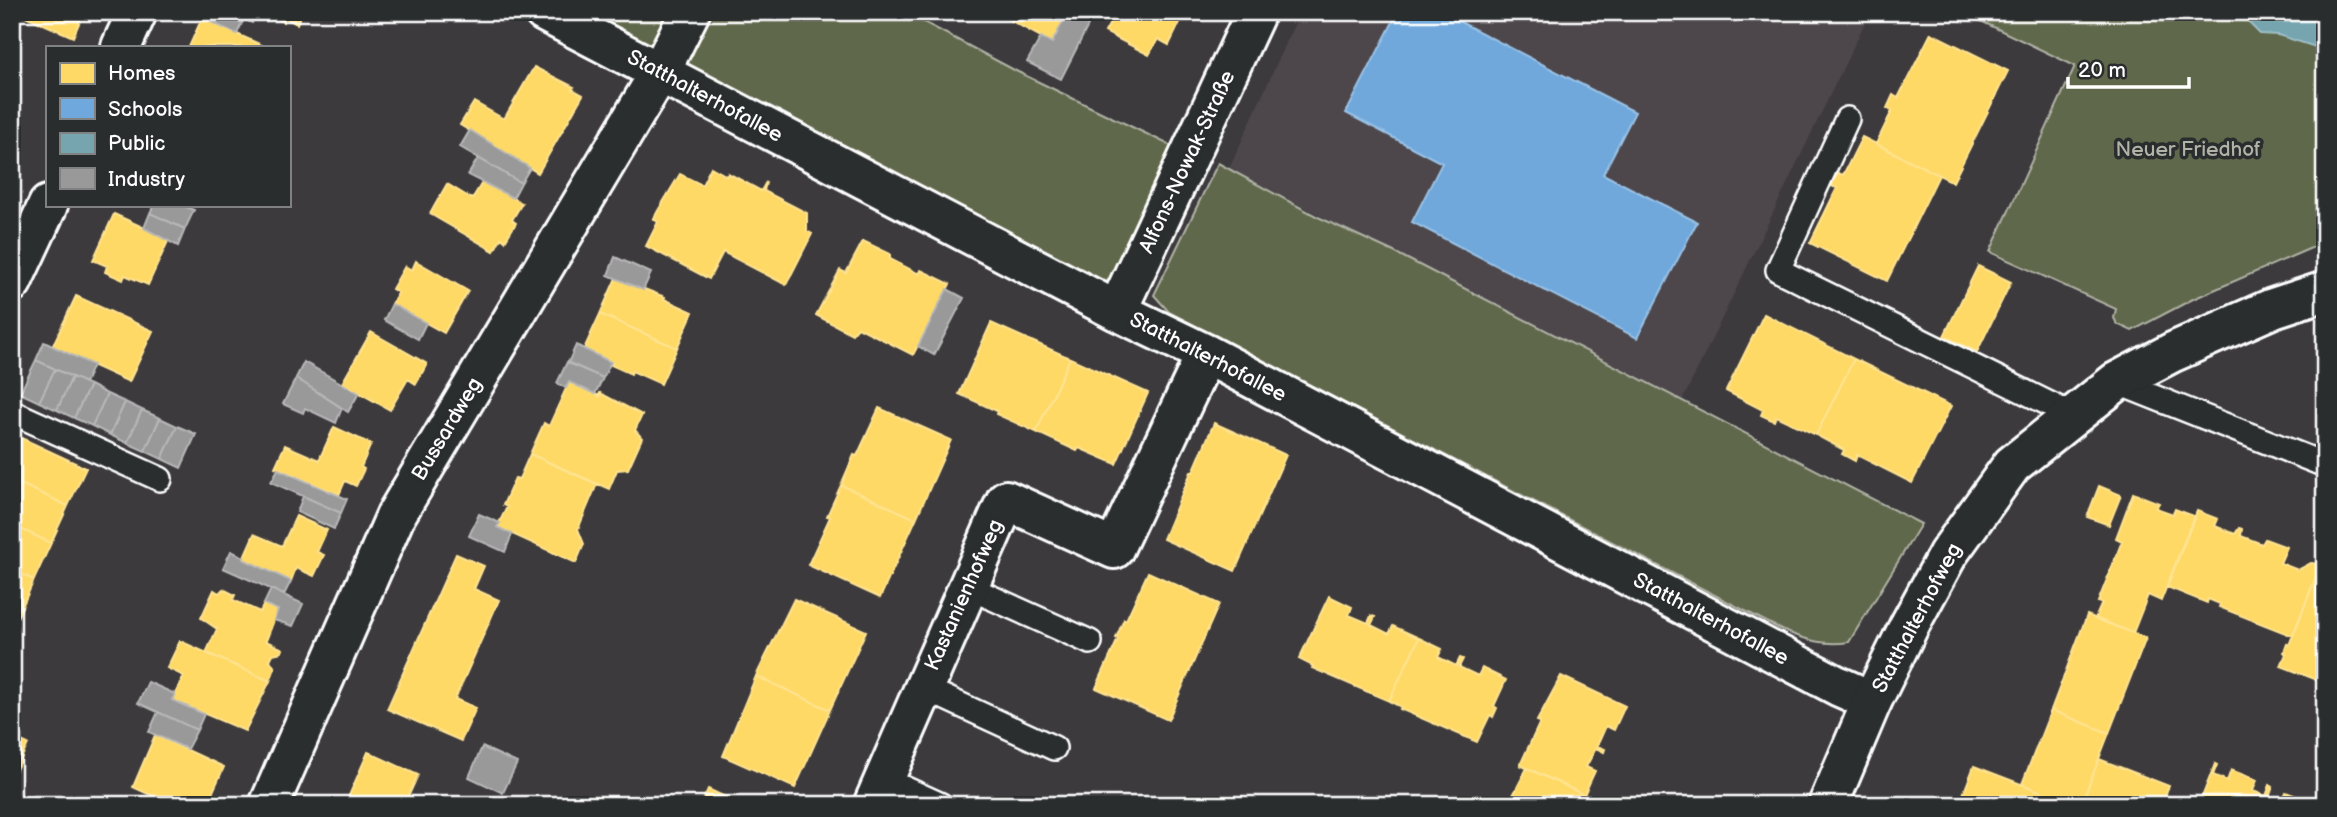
<svg xmlns="http://www.w3.org/2000/svg" width="2337" height="817" font-family="'Balsamiq Sans',sans-serif">
  <rect width="100%" height="100%" fill="#3d3a3d"/>
  <filter id="ink" filterUnits="userSpaceOnUse"><feTurbulence type="fractalNoise" baseFrequency=".0143" numOctaves="2"/><feDisplacementMap in="SourceGraphic" scale="14" xChannelSelector="R" yChannelSelector="G"/><feConvolveMatrix kernelMatrix="1 2 1 2 8 2 1 2 1" color-interpolation-filters="sRGB"/></filter>
  <g filter="url(#ink)">
    <path fill="#4e474b" d="M1300,12H1870L1682,401L1229,169Z"/>
    <path fill="#61674c" stroke="#b0b3a6" stroke-width="2" d="M586,12H674L656,48Z
      M698,12H905L1018,72L1182,151L1113,293L673,63Z
      M1962,12H2325V242L2193,299L2132,331L2117,324L2114,318L2116,309L1990,252L2075,66Z
      M1218,163L1316,216L1394,252L1921,524L1849,642C1825,646 1807,640 1784,631L1169,312L1154,295Z"/>
    <path fill="#ffd966" stroke="#ffe494" stroke-width="2" d="M16,12H84L73,37Z
      M273,12H302L297,24L285,18L283,22L276,19L278,15Z
      M995,12H1068L1052,43Z
      M1116,12H1185L1169,45L1158,39L1149,55L1105,32Z
      M202,18L237,34L266,47H189Z
      M1931,33L2008,71L1953,182L1876,144L1892,111L1887,108L1893,95L1898,98Z
      M534,67L574,87L572,89L583,95L538,173L460,125L474,102L504,119Z
      M1862,137L1939,175L1887,281L1810,243L1837,188L1831,186L1838,173L1843,175Z
      M711,167L727,176L728,173L761,191L766,182L764,191L807,213V231L812,234L786,285L723,252L709,279L646,246L658,222L653,219L680,174L702,185Z
      M483,181L522,203L512,220L516,223L505,241L501,238L494,251L430,214L447,184L472,199Z
      M114,214L169,239L148,285L125,275L123,280L105,272L107,266L93,260Z
      M863,241L890,254V259L919,274L921,270L950,284L913,355L858,327L852,334L816,315L840,270L846,273Z
      M416,261L468,291L444,333L392,304L398,293L392,289L405,266L412,270Z
      M1978,266L2011,282L1977,352L1944,336Z
      M616,278L665,297L664,299L693,312L677,348L600,314Z
      M76,296L153,331L129,382L52,347Z
      M600,314L677,348L661,384L632,371L631,374L611,365L612,362L584,349Z
      M1764,314L1854,359L1816,435L1776,416L1774,421L1761,415L1763,410L1726,391Z
      M991,323L1070,358L1036,432L996,414L997,411L959,394Z
      M371,332L427,364L416,384L408,379L390,410L342,383Z
      M1070,358L1148,393L1116,464L1079,448L1077,451L1036,432Z
      M1854,359L1951,406L1912,483L1857,455L1855,461L1842,454L1844,450L1816,435Z
      M569,382L599,396L600,393L642,415L635,430L642,438L628,469L617,470L609,489L530,454L544,423L549,426Z
      M879,408L951,440L916,519L841,485L854,455L857,456Z
      M1214,423L1286,455L1235,571L1163,539L1191,472H1193Z
      M334,427L371,444L361,467L364,469L356,486L345,481L339,495L275,467L285,445L319,460Z
      M17,436L86,468L68,506L12,480V446Z
      M530,454L597,484L578,529L584,544L576,563L497,527L507,507L503,505L515,478L519,479Z
      M12,480L68,506L51,543L12,525Z
      M841,485L916,519L880,598L808,565L830,517L827,516Z
      M2099,486L2121,495L2109,525L2087,517Z
      M2133,493L2159,503L2156,508L2173,514L2175,509L2194,516L2161,601L2148,595L2133,633L2095,619L2102,603L2098,602L2122,541L2116,538Z
      M2197,511L2218,519L2215,526L2235,534L2239,528L2242,529L2241,536L2262,544L2265,539L2287,547L2280,563L2298,570L2311,563L2321,564L2293,636L2219,607L2220,604L2208,599L2207,603L2167,587Z
      M296,516L327,530L317,552L324,555L314,576L296,568L291,581L243,559L254,534L282,546Z
      M12,525L51,543L34,580L12,570Z
      M2325,553V683L2281,666L2286,654L2284,652L2287,644L2289,645Z
      M456,554L484,566L474,589L499,600L455,699L476,708L461,741L387,709Z
      M12,570L34,580L17,618L12,615Z
      M1148,572L1219,604L1168,720L1096,688L1118,639L1116,638L1124,619L1126,620Z
      M223,589L235,595L233,600L260,612L264,604L278,610L266,641L283,649L282,652L273,654L270,660L275,668L270,681L206,653L217,629L201,618L214,590L219,593Z
      M1329,596L1352,607L1349,615L1368,623L1371,616L1375,617L1371,625L1389,634L1393,626L1419,638L1389,701L1312,668L1313,666L1299,659Z
      M794,599L866,631L830,710L756,676Z
      M2087,615L2146,638L2109,733L2051,710Z
      M1419,638L1442,649L1438,657L1456,666L1460,658L1463,659L1459,667L1478,676L1482,668L1506,680L1494,706L1497,708L1493,717L1490,715L1477,742L1400,709L1401,707L1389,701Z
      M180,641L270,681L245,731L172,700L184,676L167,668Z
      M756,676L830,710L795,788L723,756Z
      M1561,676L1625,706L1614,730L1606,726L1597,746L1605,749L1604,752L1596,748L1586,767L1595,771L1584,795L1520,765L1540,722L1537,721Z
      M2051,710L2109,733L2081,805H2074L2022,784Z
      M155,735L224,767L207,805H172L133,787Z
      M12,737L28,744L12,778Z
      M368,752L418,775L408,797L414,800L412,805H345Z
      M2099,759L2169,786L2162,805H2081Z
      M2215,764L2217,765L2213,775L2227,781L2231,770L2257,780L2253,791L2266,796L2270,785L2273,787L2269,797L2282,802L2286,792L2310,801L2309,805H2199Z
      M1974,766L2060,799L2058,805H1959Z
      M1527,768L1591,798L1588,805H1508Z
      M708,789L742,805H701Z"/>
    <path fill="#6fa8dc" stroke="#9ac2e6" stroke-width="2" d="M1398,12H1441L1635,112L1603,174L1697,222L1637,338L1412,222L1442,163L1346,113Z"/>
    <path fill="#76a5af" stroke="#9fc0c7" stroke-width="2" d="M2246,12H2325V50L2278,35L2260,34L2249,23Z"/>
    <path fill="#999" stroke="#b8b8b8" stroke-width="2" d="M205,12H229L244,19L237,34L202,18Z
      M229,12H257L252,23Z
      M1068,12H1076L1091,20L1061,79L1027,62L1041,37L1052,43Z
      M470,130L530,168L521,183L460,147Z
      M478,158L521,183L513,198L468,175Z
      M154,205H182L194,210L185,229L150,213Z
      M150,213L185,229L178,246L144,228Z
      M615,257L651,273L643,290L608,275Z
      M947,289L964,298L934,355L918,346Z
      M392,304L426,323L418,339L384,320Z
      M44,342L93,365L85,383L36,360Z
      M576,345L611,362L603,378L568,363Z
      M36,360L55,369L39,402L20,393Z
      M304,362L359,393L348,412L296,378Z
      M567,362L603,378L595,394L569,382L566,388L557,383Z
      M55,369L72,377L57,410L39,402Z
      M72,377L90,385L74,418L57,410Z
      M296,378L342,408L336,423L305,408L303,413L283,404Z
      M90,385L107,394L92,426L74,418Z
      M107,394L125,402L110,435L92,426Z
      M125,402L142,410L127,443L110,435Z
      M142,410L160,418L145,451L127,443Z
      M160,418L177,426L162,459L145,451Z
      M177,426L196,434L181,468L162,459Z
      M278,469L347,499L341,513L271,482Z
      M303,496L341,513L334,529L297,512Z
      M479,514L500,523L497,527L512,534L505,552L469,536Z
      M231,551L244,557L243,559L291,581L284,595L223,568Z
      M271,589L303,604L293,626L274,620L278,610L264,604Z
      M148,682L175,694L172,700L204,714L197,730L138,703Z
      M158,712L197,730L187,749L149,732Z
      M482,747L517,763L503,793L469,777Z"/>
    <g fill="none" stroke-linecap="round" stroke-linejoin="round">
      <g stroke="#fff" stroke-width="28">
        <path id="service" d="M1847,119L1778,270L2074,416
          M2116,382L2325,465
          M12,412L160,479
          M968,587L1090,642
          M924,688L1054,748
          M884,779L941,805"/>
      </g>
      <g stroke="#fff" stroke-width="44">
        <path id="minor" d="M544,12L1117,311L1206,354L1838,686L1872,701
          M121,47L137,12
          M12,282L48,205
          M1117,311L1256,12
          M269,805L396,515L660,72L690,12
          M873,805L1006,500L1114,549L1206,354"/>
      </g>
      <g stroke="#fff" stroke-width="44">
        <path id="tertiary" d="M1828,805L1872,701L1909,626L1948,554L2012,465L2116,382L2173,352L2273,308L2325,291"/>
      </g>
      <use href="#service" stroke="#2a2d2e" stroke-width="23"/>
      <use href="#minor" stroke="#2a2d2e" stroke-width="38"/>
      <use href="#tertiary" stroke="#2a2d2e" stroke-width="38"/>
    </g>
  </g>
  <g text-anchor="middle" dominant-baseline="central" stroke-width="7" stroke-linejoin="round" paint-order="stroke">
    <g font-size="21" fill="#fff" stroke="#2a2d2e">
      <text transform="translate(705 96) rotate(28)">Statthalterhofallee</text>
      <text transform="translate(1187 162) rotate(-65)">Alfons-Nowak-Straße</text>
      <text transform="translate(1208 357) rotate(27)">Statthalterhofallee</text>
      <text transform="translate(447 429) rotate(-59)">Bussardweg</text>
      <text transform="translate(964 595) rotate(-66)">Kastanienhofweg</text>
      <text transform="translate(1917 618) rotate(-62)">Statthalterhofweg</text>
      <text transform="translate(1711 619) rotate(28)">Statthalterhofallee</text>
    </g>
    <g font-size="21" fill="#b0b3a6" stroke="#2a2d2e">
      <text x="2188" y="149">Neuer Friedhof</text>
    </g>
  </g>
  <rect width="2337" height="817" fill="none" stroke="#2a2d2e" stroke-width="42"/>
  <rect x="21" y="21" width="2295" height="775" fill="none" stroke="#fff" stroke-width="2.5" filter="url(#ink)"/>
  <rect x="46" y="46" width="245" height="161" fill="#2a2d2e" stroke="#7f8182" stroke-width="2"/>
  <rect x="60" y="63" width="35" height="21" fill="#ffd966" stroke="#7f8182" stroke-width="2"/>
  <text x="108" y="80" font-size="21" fill="#ffffff">Homes</text>
  <rect x="60" y="98" width="35" height="21" fill="#6fa8dc" stroke="#7f8182" stroke-width="2"/>
  <text x="108" y="116" font-size="21" fill="#ffffff">Schools</text>
  <rect x="60" y="133" width="35" height="21" fill="#76a5af" stroke="#7f8182" stroke-width="2"/>
  <text x="108" y="150" font-size="21" fill="#ffffff">Public</text>
  <rect x="60" y="168" width="35" height="21" fill="#999999" stroke="#7f8182" stroke-width="2"/>
  <text x="108" y="186" font-size="21" fill="#ffffff">Industry</text>
  <path d="M2068 77v10h121v-10" fill="none" stroke="#ffffff" stroke-width="3.5"/>
  <text x="2078" y="77" font-size="21" fill="#ffffff" stroke="#2a2d2e" stroke-width="5" paint-order="stroke">20 m</text>
</svg>
